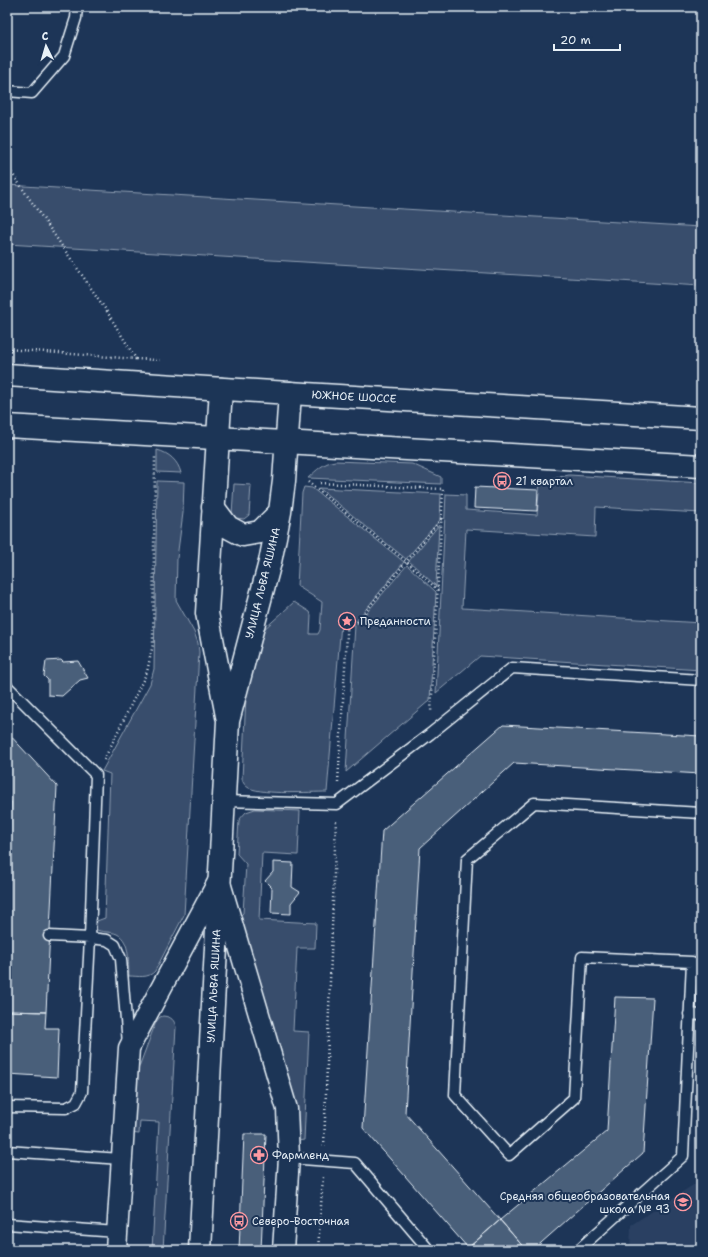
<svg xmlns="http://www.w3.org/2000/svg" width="708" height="1257" font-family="'Shantell Sans',sans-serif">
  <rect width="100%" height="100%" fill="#1d3557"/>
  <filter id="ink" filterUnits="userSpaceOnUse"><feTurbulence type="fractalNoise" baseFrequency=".025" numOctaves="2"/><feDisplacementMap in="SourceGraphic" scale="8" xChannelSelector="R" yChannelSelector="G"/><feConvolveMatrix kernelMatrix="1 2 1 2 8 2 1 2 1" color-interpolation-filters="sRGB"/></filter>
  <g filter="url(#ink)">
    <path fill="#2a4162" d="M701,1180V1250H630L631,1225Z"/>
    <path fill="#374d6c" stroke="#909fb2" d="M7,185L701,227V286L7,244Z
      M157,450C169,453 178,461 181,473L157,472Z
      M335,461L412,464L441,477V484L308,478C317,470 323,463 335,461Z
      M569,475L701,483V513L596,507L595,537L466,529L462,608L701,623V670L480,656L436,693L446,494L466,495V510L537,515L540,481Z
      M157,481L184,482L183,513L177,558L176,600L194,632L198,643L199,652L184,915L155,971C148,979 138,976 129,976C128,964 131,941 117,934C110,931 102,933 95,929L94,922L105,918L110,774L102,771L150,684L154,669Z
      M234,484L251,485L249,515L244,519L236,518L232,514Z
      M304,487L312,488L404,562L358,619L357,624L407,565L436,592L430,700L346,772L355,625L341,623L327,792C309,792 265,795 249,788C245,786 243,783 242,779L248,655L251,641L294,602L310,612L311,615L310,634H318L320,630L322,602L297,586L302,493Z
      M319,488L441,494L440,520L406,559Z
      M439,525L436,586L409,561Z
      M255,809L300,811L298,855L262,853L259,920L316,923L315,948H297L293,1031L309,1032L304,1140L298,1141L237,919L243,913L246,864L237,854L239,820L246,812Z
      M163,1016C172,1017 174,1020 176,1027L163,1250H152L159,1122L140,1121L139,1134L130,1133L126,1101L156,1022L160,1017Z"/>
    <path fill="#495e7a" stroke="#e8f1f8" d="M475,487L538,490L537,511L474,508Z
      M61,660L63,662L78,661L88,678L80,680L62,696L48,695V680L44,676L46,661Z
      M503,725L701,736V774L514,763L420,848L405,1113L500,1220L468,1248L363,1128L382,831Z
      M7,732L57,786L46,1012L7,1011V871L11,802L7,798Z
      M273,862L293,863L292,887L300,892L291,903V914L271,913L272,888L265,881L273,872Z
      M615,997L653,998L643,1153L533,1250H526L500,1220L607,1131Z
      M7,1011L46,1012L45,1028H59L57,1077L7,1074Z
      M244,1134H266L261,1250H239Z
      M500,1220L526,1250H466L468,1248Z"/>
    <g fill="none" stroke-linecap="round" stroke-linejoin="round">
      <g stroke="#e8f1f8" stroke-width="13">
        <path id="service" d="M7,91L32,93L64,56L76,18L77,7
          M7,686L96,775L90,938L49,936
          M224,801L337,804L430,734L512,668L701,680
          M689,1014L701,1015
          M7,1107L66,1108L76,1103L82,1092L90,938L107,940L115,945L121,959L128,1044
          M7,1151L121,1159
          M289,1158L355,1163L429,1250
          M7,1224L117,1232
          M578,1250L683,1156L692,962L582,957L574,1098L509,1155L455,1095L467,859L534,803L701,813"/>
      </g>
      <g stroke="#e8f1f8" stroke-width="23">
        <path id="minor" d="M221,886L287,1109L289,1158L283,1250
          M116,1250L129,1048L219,880"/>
      </g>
      <g stroke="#e8f1f8" stroke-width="25">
        <path id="secondary" d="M221,389L207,613L227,716
          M213,507L228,527L243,535L260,532L280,512
          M200,1250L228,721L270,562L280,512L284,481L290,393"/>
      </g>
      <g stroke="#e8f1f8" stroke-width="25">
        <path id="primary" d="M7,375L159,385L701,418
          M7,426L701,466"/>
      </g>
      <path stroke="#e8f1f8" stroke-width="2.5" stroke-dasharray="1 3" stroke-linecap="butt" d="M7,166L106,310L136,359L160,360
        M7,349L136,359
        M308,482L407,562L438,590
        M320,483L443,489L431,713
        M357,622L442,518
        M104,760L147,672L153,644L155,456
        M338,782L348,618
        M324,1146L336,819
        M318,1250L323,1177"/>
      <use href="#service" stroke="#1d3557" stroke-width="10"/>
      <use href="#minor" stroke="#1d3557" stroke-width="20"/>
      <use href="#secondary" stroke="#1d3557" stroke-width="22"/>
      <use href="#primary" stroke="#1d3557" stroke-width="22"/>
    </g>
  </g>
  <defs>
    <g id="bus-ring" transform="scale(0.9)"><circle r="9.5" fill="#1d3557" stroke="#ff9aa2" stroke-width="1.5"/><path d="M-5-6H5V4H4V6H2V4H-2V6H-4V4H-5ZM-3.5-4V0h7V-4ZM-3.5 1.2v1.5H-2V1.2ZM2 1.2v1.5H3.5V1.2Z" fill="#ff9aa2"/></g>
    <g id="sight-ring" transform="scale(0.9)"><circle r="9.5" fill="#1d3557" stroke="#ff9aa2" stroke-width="1.5"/><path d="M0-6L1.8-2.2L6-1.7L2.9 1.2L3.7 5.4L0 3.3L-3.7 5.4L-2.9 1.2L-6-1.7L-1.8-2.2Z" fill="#ff9aa2"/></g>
    <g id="pharmacy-ring" transform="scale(0.9)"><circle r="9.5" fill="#1d3557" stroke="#ff9aa2" stroke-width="1.5"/><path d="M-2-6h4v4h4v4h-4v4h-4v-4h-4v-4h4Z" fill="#ff9aa2"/></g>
    <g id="school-ring" transform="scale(0.9)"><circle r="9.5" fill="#1d3557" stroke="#ff9aa2" stroke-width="1.5"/><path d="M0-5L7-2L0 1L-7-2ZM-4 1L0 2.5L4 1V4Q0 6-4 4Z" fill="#ff9aa2"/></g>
  </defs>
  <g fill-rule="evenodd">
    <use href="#bus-ring" x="502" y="481"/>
    <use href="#sight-ring" x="347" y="621"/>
    <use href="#pharmacy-ring" x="259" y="1155"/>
    <use href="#school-ring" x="683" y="1202"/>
    <use href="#bus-ring" x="239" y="1221"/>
  </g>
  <g text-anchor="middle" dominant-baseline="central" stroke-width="4" stroke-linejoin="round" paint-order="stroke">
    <g font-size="11" fill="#e8f1f8" stroke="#1d3557">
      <text transform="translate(354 397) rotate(3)">ЮЖНОЕ ШОССЕ</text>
      <text transform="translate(263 583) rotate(-76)">УЛИЦА ЛЬВА ЯШИНА</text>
      <text transform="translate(214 986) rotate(-87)">УЛИЦА ЛЬВА ЯШИНА</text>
    </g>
    <g font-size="11" fill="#e8f1f8" stroke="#1d3557" text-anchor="start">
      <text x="515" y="481">21 квартал</text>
      <text x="360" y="621">Преданности</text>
      <text x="272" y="1155">Фармленд</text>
      <text x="670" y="1196" text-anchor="end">Средняя общеобразовательная<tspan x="670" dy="13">школа № 93</tspan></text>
      <text x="252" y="1221">Северо-Восточная</text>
    </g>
  </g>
  <rect width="708" height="1257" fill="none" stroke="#1d3557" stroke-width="24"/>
  <rect x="12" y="12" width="684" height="1233" fill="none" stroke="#e8f1f8" stroke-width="1.5" filter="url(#ink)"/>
  <g transform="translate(46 46) rotate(355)" stroke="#1d3557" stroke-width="3" paint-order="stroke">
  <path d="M0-3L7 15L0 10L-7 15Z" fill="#e8f1f8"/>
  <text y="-6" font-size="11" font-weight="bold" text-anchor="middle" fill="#e8f1f8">С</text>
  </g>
  <path d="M554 44v6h66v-6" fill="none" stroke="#e8f1f8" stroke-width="2"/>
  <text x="560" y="44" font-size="12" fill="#e8f1f8" stroke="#1d3557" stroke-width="3" paint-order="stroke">20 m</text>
</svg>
